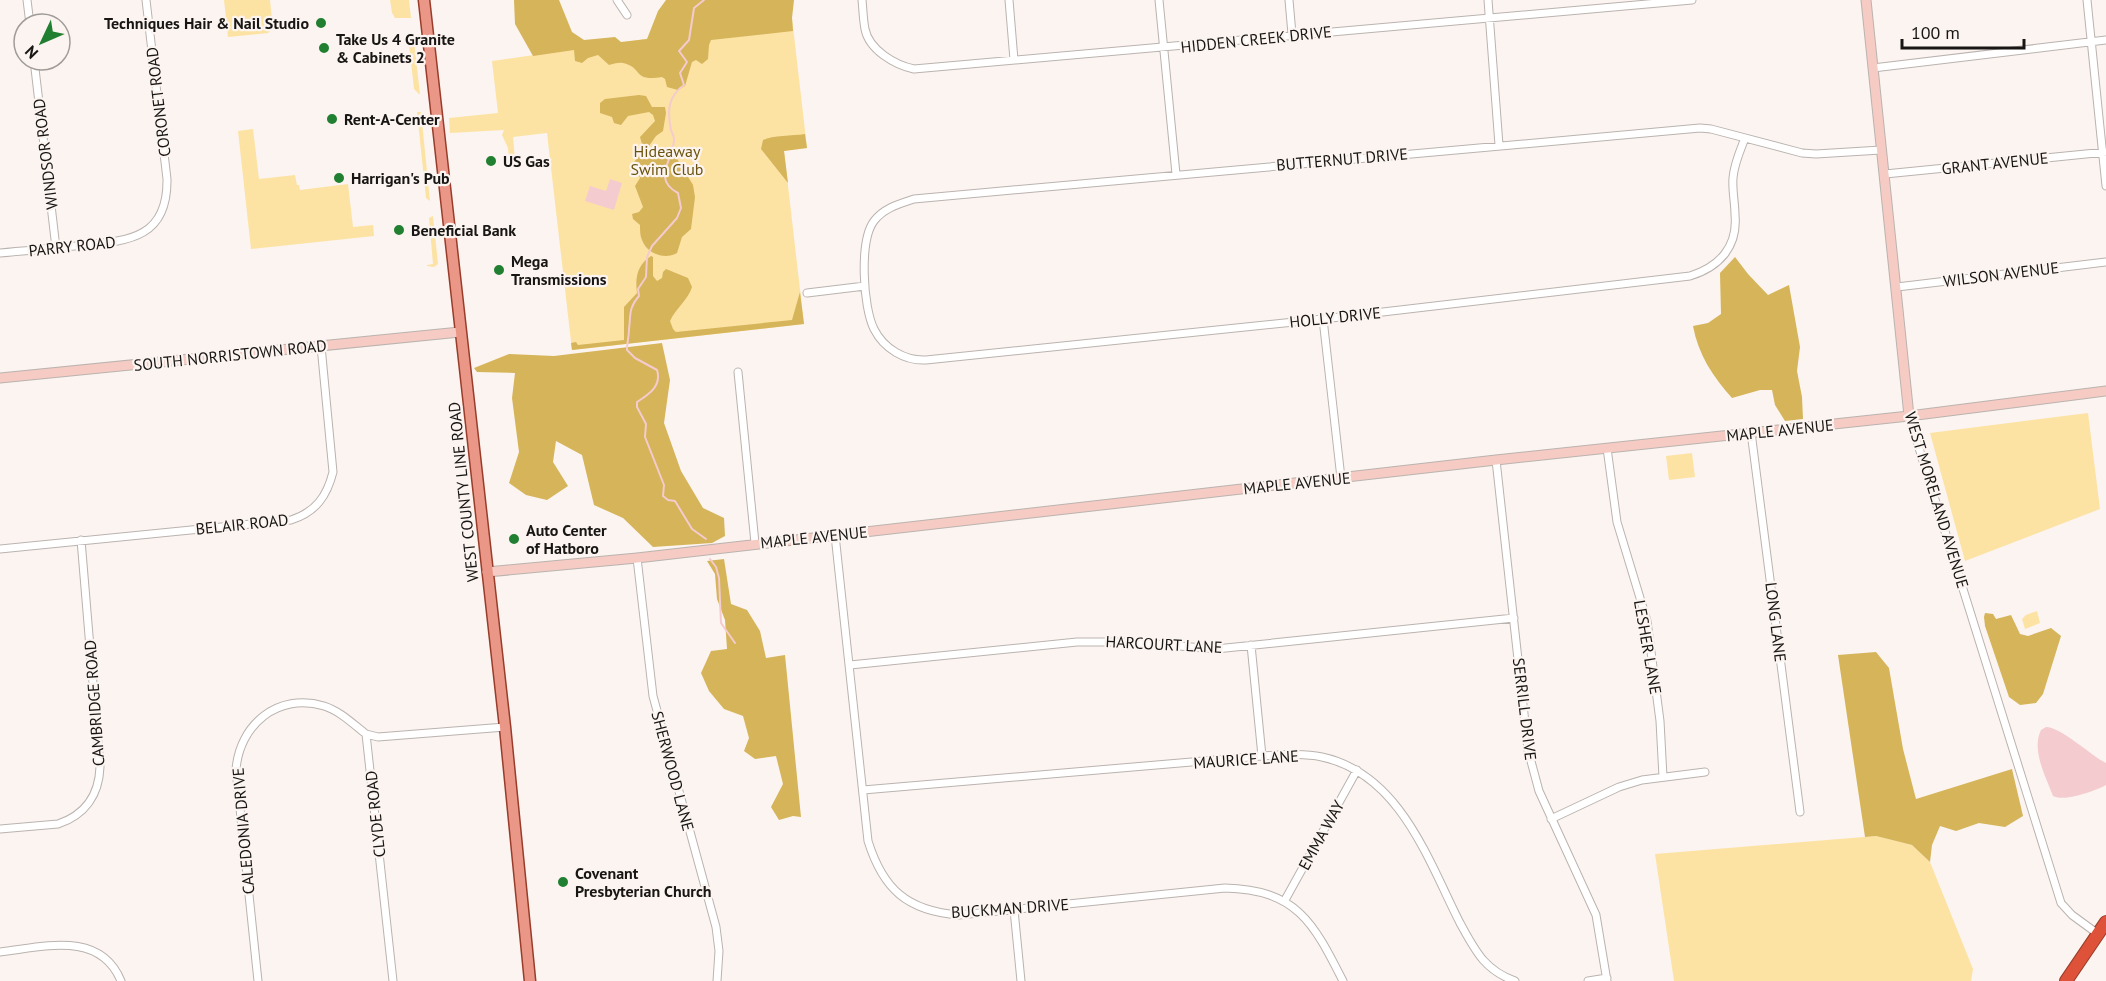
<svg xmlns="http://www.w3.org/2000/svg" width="2106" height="981" font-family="'PT Sans',sans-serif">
  <rect width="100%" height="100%" fill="#fcf4f0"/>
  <path fill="#fce3a4" d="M224,0H270L273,29L268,33L228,37Z
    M390,0H409L411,18H395L392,13Z
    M792,18L807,148L784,151L804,324L572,350L547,133L513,137L515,160L509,159L508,148L502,135L504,130L450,133L449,118L498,113L492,61Z
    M413,32L420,94H419L414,89L408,36V33Z
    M417,112H421L430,201L426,198Z
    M253,129L259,179L295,175L297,185H299L300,190L348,184L353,227L373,225L374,236L251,249L238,131Z
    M433,216L438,264L434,267L427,266V265L433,264L429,218Z
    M2088,413L2100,509L1965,561L1930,433Z
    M1692,453L1695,477L1669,480L1666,456Z
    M2037,611L2040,623L2025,629L2022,619L2026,615Z
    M1876,836L1912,845L1930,862L1973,969L1971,981H1674L1655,854Z"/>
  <path fill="#d5b45a" d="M514,0H559L572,32L584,40L615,37L621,42L647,39L658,11L666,0H794L792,18L793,31L711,40L709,45L708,59L702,64L696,60L692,62L685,86L678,90L667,87L665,79L662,77C632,82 643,67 623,63C619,62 613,64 609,65L598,55L588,58L582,63L575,61L574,50L533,56L515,24Z
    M639,95L646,96L652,107H665L666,113L663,131L656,136L649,146L642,144L640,137L655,121L653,115L649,112L628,116L621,125L614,123L612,117L600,113V103L605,99Z
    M805,134L807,148L784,151L788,183L761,149L763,140C773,135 792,136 805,134Z
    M664,151L673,152L693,185L695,197L691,229L682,237L677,253C665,260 647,254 642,240C640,236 640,230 640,225L633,219L632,214L639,212L643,207L635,186L640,178L634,162L639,156L655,159Z
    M651,256L653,257V276L657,281L662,278L663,272L666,269L688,278L692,287C688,300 676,308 670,321L673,329L676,332L792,320L800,292L804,324L572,350L571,343L576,342L578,345L624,340V307L637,293C635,278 637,265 651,256Z
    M1735,257L1748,274L1768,295L1789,285L1800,347L1797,371L1802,397L1803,419L1785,421L1775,405L1772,390H1760L1732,398C1713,377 1698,354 1693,326L1708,323L1721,314L1720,273Z
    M662,343L670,380L664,423L681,471L703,508L724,518L725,536L712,543L653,547L623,518L594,505L582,455L556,441L553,462L568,486L547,500L526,495L509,483L519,452L512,398L515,373L477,372L474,368L509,354L554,356Z
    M724,559L731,604L747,610L760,631L766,658L785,655L801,817L793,816L779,820L771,807L783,784L776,756L755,759L744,751L749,738L743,716L724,709L709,691L701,673L711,651L727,649L725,620L717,599L715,574L707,561Z
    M1985,613L1993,614L1996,619L2011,615L2020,634L2028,636L2051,628L2061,636L2043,694L2036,703L2020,705L2009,697L1985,626L1984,617Z
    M1876,652L1889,668L1903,749L1916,799L2012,769L2023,816L2005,827L1979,823L1956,831L1940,826L1932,845L1930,862L1912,845L1876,836L1865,837L1838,655Z"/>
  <path fill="#f4cbce" d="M610,179L622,183L614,210L585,201L590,186L606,191Z
    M2046,727C2061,727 2090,755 2106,763V785C2095,791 2064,802 2053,796C2046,777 2031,750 2041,730Z"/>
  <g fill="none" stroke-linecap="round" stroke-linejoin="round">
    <path stroke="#f4cbce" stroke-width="2" d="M704,0L694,8L689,40L679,51L687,62L680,73L684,85C668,96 667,111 671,130C672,133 674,136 674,139C674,159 651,179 678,193L681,208L677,218L652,246L647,257L646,277L638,289L639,296C628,309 631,315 629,329C629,337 627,342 627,350L635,358L657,370C662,386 649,394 637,402V407L646,424L645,437L664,485L663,496L668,500L675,501L692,529L706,539
      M710,559L716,567L719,578L721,623L735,643"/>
    <g stroke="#bab3af" stroke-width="9">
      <path id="street" d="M27,0L30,24
        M617,0L627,15
        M862,0C863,9 863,19 865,29C869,50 895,65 914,69L1692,0
        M1009,0L1014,60
        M1159,0L1176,174
        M1289,0L1292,34
        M1488,0L1499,145
        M2087,0L2106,186
        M34,60L56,248
        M1873,68L2106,40
        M1745,138C1740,151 1734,164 1733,178C1732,190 1735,203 1735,215C1738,247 1719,267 1690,276L1323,319L926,360C905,361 884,349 874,329C863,307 859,241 874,221C884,208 899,204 914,199L1700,128L1711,129L1802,153L1816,154L1881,150
        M1885,174L2106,152
        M0,253C25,251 50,248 75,246C123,241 168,242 167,179L146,0
        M1897,287L2106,262
        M807,293L865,286
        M1323,319L1341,478
        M738,372L755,543
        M1909,416L2061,903L2072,915L2098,934
        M1751,432L1800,812
        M1607,448L1617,522L1647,621L1660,721L1663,777
        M1496,460L1528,750L1539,791L1596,915L1607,981
        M835,535L868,841C883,889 907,911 959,915L1225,888C1297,890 1313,922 1343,981
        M0,549L291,520C316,512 327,496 333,472L321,346
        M637,558L653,696L716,927L719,951L717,981
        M1251,645L1262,756
        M850,665L1077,642H1129L1216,649L1514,618
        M366,734L378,737L505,727
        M863,790L1262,756C1282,755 1302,753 1322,757C1400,774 1428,860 1460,923C1475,950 1484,970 1515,981
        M1551,819L1619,787L1642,780L1705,772
        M0,829L58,824C85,815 99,795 100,767L81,540
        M1285,900L1357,770
        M1014,910L1021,981
        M0,952C43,947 100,930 121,981
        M258,981L236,770C239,725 278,692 324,706C340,711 353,724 366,734L393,981
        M1588,981L1607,978"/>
    </g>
    <g stroke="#bab3af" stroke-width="11">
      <path id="secondary" d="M1866,0L1909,416
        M0,378L460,332
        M487,572L637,558L1496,460L1909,416L2106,391"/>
    </g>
    <g stroke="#983d2b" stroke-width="13">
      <path id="primary" d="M424,0L505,727L530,981"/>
    </g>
    <g stroke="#983d2b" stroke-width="14">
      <path id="highway" d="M2066,981L2106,922"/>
    </g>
    <use href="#street" stroke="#fff" stroke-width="7"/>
    <use href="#secondary" stroke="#f5cbc3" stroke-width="9"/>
    <use href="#primary" stroke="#eb9788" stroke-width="10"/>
    <use href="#highway" stroke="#dd5238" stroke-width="12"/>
  </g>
  <g fill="#207f30" stroke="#fcf4f0" stroke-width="2">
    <circle cx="321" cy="23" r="6"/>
    <circle cx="324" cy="48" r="6"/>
    <circle cx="332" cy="119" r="6"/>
    <circle cx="491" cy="161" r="6"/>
    <circle cx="339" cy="178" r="6"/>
    <circle cx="399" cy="230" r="6"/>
    <circle cx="499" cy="270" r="6"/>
    <circle cx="514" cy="539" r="6"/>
    <circle cx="563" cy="882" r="6"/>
  </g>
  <g text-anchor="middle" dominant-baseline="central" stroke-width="4.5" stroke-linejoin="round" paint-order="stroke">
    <g font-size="16" font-weight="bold" fill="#181614" stroke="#fcf4f0" text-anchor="start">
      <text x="309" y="23" text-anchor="end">Techniques Hair &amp; Nail Studio</text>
      <text x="336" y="39">Take Us 4 Granite<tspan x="336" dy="18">&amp; Cabinets 2</tspan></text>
      <text x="344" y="119">Rent-A-Center</text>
      <text x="503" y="161">US Gas</text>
      <text x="351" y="178">Harrigan's Pub</text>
      <text x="411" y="230">Beneficial Bank</text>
      <text x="511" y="261">Mega<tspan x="511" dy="18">Transmissions</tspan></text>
      <text x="526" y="530">Auto Center<tspan x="526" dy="18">of Hatboro</tspan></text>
      <text x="575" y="873">Covenant<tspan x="575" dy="18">Presbyterian Church</tspan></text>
    </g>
    <g font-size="16" fill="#181614" stroke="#fcf4f0">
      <text transform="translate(1256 39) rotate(-6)">HIDDEN CREEK DRIVE</text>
      <text transform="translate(158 102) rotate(-97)">CORONET ROAD</text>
      <text transform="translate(45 154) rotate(-97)">WINDSOR ROAD</text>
      <text transform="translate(1342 159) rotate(-5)">BUTTERNUT DRIVE</text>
      <text transform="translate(1995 163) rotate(-6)">GRANT AVENUE</text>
      <text transform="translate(72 246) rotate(-6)">PARRY ROAD</text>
      <text transform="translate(2001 274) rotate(-7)">WILSON AVENUE</text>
      <text transform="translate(1335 317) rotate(-6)">HOLLY DRIVE</text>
      <text transform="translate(230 355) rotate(-6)">SOUTH NORRISTOWN ROAD</text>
      <text transform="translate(1780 430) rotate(-6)">MAPLE AVENUE</text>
      <text transform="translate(1297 483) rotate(-6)">MAPLE AVENUE</text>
      <text transform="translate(463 492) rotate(-96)">WEST COUNTY LINE ROAD</text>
      <text transform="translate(1937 500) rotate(73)">WEST MORELAND AVENUE</text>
      <text transform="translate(242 524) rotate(-6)">BELAIR ROAD</text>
      <text transform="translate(814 537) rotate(-6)">MAPLE AVENUE</text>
      <text transform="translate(1776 622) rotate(83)">LONG LANE</text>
      <text transform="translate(1164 644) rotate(3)">HARCOURT LANE</text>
      <text transform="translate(1648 647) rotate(80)">LESHER LANE</text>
      <text transform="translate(94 703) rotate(-94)">CAMBRIDGE ROAD</text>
      <text transform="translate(1525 709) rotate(83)">SERRILL DRIVE</text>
      <text transform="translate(1246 759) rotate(-4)">MAURICE LANE</text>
      <text transform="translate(673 771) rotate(75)">SHERWOOD LANE</text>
      <text transform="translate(375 814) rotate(-96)">CLYDE ROAD</text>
      <text transform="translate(243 831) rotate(-95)">CALEDONIA DRIVE</text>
      <text transform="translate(1321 835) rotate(-61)">EMMA WAY</text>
      <text transform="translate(1010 908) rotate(-4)">BUCKMAN DRIVE</text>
    </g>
    <g font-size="16" fill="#6a530d" stroke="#fcf4f0">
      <text x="667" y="151">Hideaway<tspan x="667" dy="18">Swim Club</tspan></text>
    </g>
  </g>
  <g transform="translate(42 42) rotate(226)"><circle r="28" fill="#fcf4f0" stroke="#a19b98" stroke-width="1.5"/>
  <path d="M0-4.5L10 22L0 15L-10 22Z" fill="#207f30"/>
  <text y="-9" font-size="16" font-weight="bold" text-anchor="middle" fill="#181614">N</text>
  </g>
  <path d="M1902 39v9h122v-9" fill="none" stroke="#181614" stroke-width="3"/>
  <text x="1911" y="39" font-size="18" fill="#181614" stroke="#fcf4f0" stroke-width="4.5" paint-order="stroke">100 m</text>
</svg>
